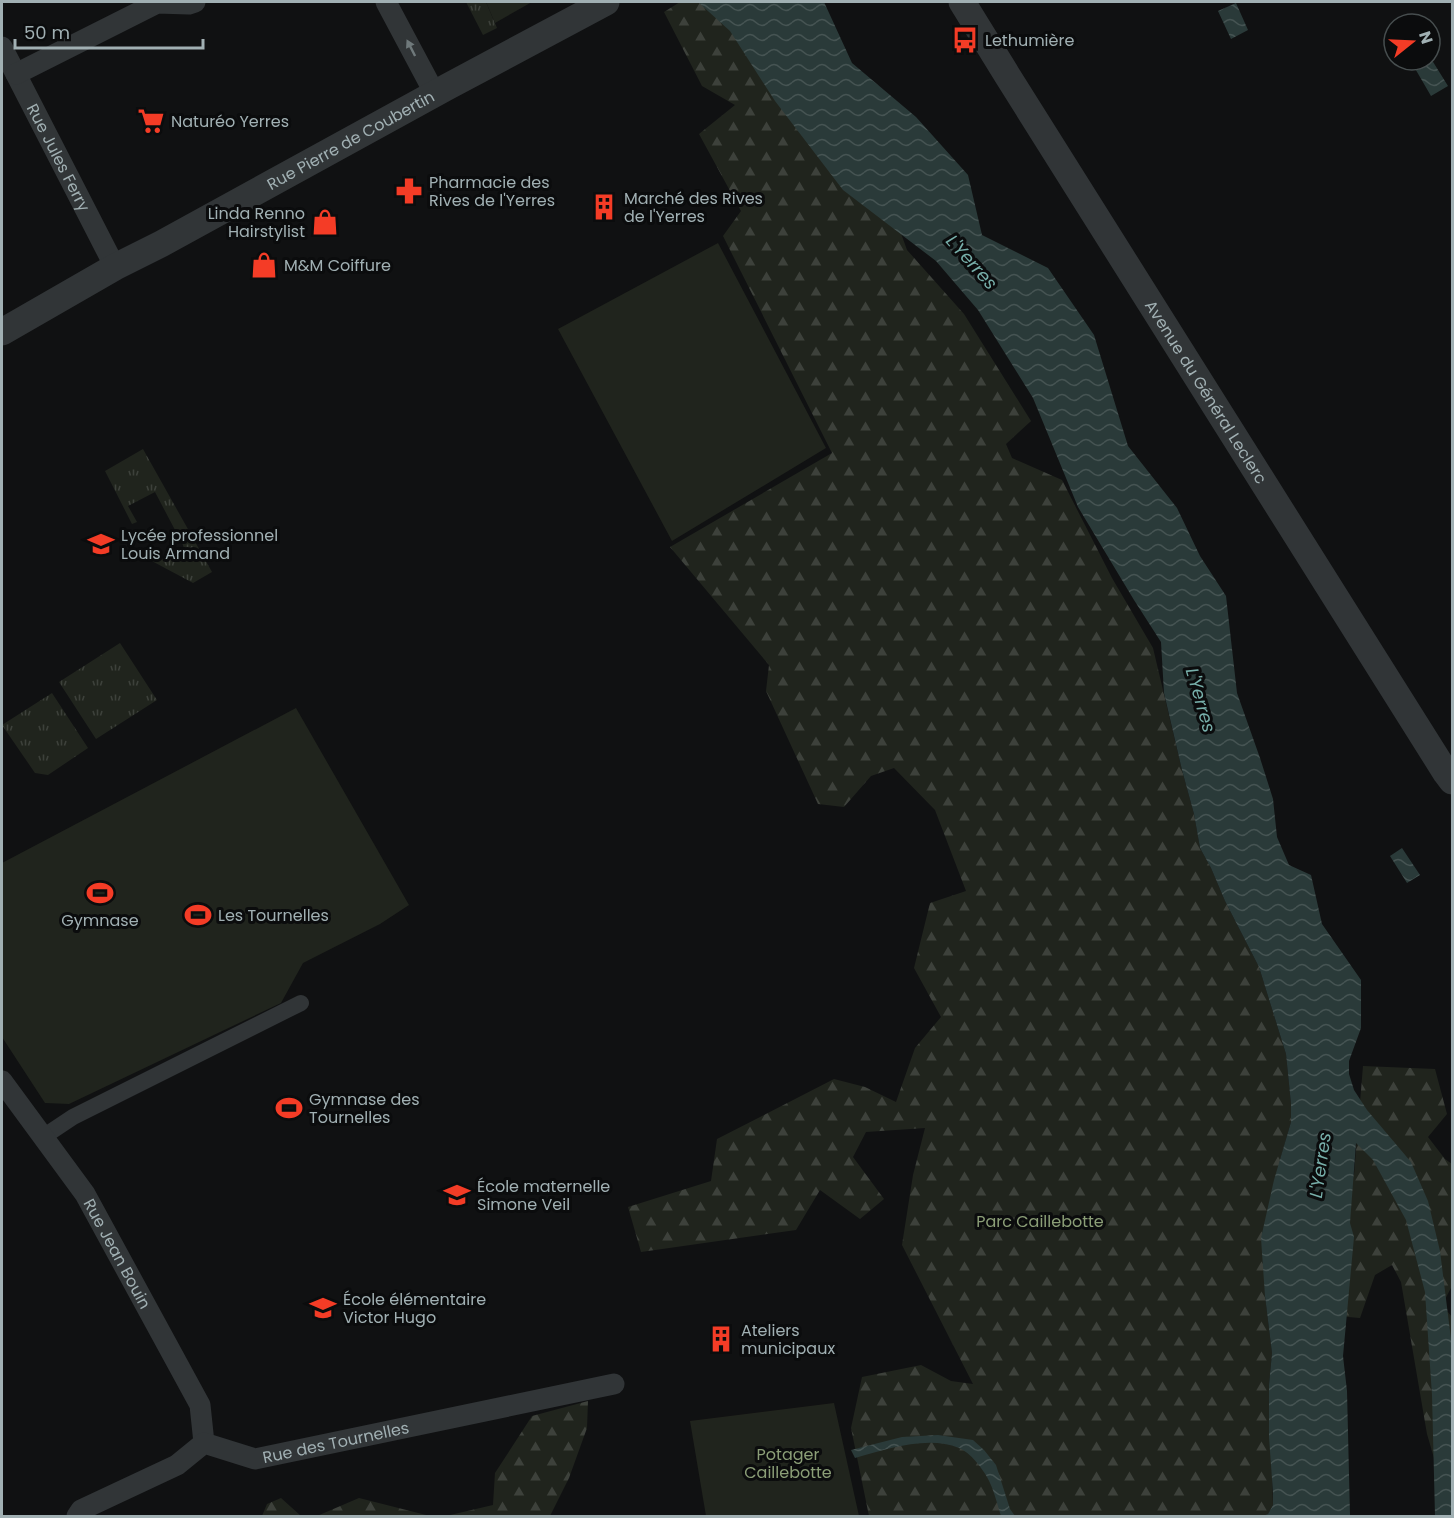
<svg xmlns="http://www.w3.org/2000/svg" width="1454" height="1518" font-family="Poppins,sans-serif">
  <defs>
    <pattern id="grass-tufts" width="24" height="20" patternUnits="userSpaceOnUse" patternTransform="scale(1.5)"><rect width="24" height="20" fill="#20241d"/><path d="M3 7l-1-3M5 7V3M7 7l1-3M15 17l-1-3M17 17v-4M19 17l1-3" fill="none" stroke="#3d413b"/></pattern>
    <pattern id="forest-firs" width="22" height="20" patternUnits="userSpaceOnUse" patternTransform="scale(1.5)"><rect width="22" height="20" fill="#20241d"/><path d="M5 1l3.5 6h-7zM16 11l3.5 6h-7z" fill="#3d413b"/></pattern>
    <pattern id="water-waves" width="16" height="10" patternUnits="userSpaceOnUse" patternTransform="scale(1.5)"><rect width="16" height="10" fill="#2a3a39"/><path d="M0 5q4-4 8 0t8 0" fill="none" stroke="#465453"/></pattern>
  </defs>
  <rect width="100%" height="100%" fill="#101112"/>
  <path fill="url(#grass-tufts)" d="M466,2H486L497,28L483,35Z
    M143,449L212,572L193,583L150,560L145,549L150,547L158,561L184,547L155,492L128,506L137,522L132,524L105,471Z
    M120,643L157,700L96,739L59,682Z
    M52,693L88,748L48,775L35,773L2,725Z"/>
  <path fill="url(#forest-firs)" d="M680,2H710L898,225L907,250L964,314L1031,421L1006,444L1012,458L1062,480L1112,578L1153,648L1182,770L1194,814L1200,848L1211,868L1225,901L1259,967L1286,1054L1291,1104V1122L1280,1160L1265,1296L1272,1353L1269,1385L1273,1505L1267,1516H869L851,1428L862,1377L921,1365L951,1381L973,1384L902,1245L913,1175L925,1128L866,1132L853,1157L884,1199L860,1219L820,1190L796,1230L641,1252L628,1207L711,1181L717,1139L834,1079L865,1087L896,1102L915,1048L941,1017L914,968L930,903L966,891L935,810L894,768L871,776L844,807L818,804L766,691L769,665L670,547L832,453L723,236L741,211L699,134L735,105L702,86L664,12Z
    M1363,1066L1435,1069L1447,1114L1428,1137L1445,1159L1452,1164V1286L1442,1305L1452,1317V1516H1451L1427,1434L1401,1282L1392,1265L1375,1275L1360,1318L1325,1315L1331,1173L1354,1175Z
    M588,1401L587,1428L569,1478L550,1516H446L493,1505L495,1473L532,1416Z
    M281,1498L301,1516H262L267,1504Z
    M359,1498L430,1516H317Z"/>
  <path fill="#20241d" d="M486,2H532L495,23Z
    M718,243L826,448L672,541L558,329Z
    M296,708L409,905L380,924L303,963L281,1003L69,1104L45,1103L2,1037V863Z
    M834,1403L859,1516H706L690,1421Z"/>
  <path fill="url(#water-waves)" d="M698,2H824L852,63L916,117L968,175L982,235L1048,268L1094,335L1128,446L1177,508L1200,556L1226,596L1237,693L1260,758L1273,799L1277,837L1289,865L1311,875L1322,924L1361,980V1028L1349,1061V1074L1354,1090L1367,1110L1411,1162L1428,1201L1440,1251L1451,1339L1452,1516H1435L1432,1395L1425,1292L1406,1220L1373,1160L1356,1143L1350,1223L1354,1237L1343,1356L1347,1391L1350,1516H1263L1268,1514L1273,1505V1493L1269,1437V1385L1272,1353L1265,1296L1261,1238L1274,1180L1291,1122V1104L1286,1054L1259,967L1225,901L1211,868L1200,848L1194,814L1182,770L1164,693L1161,642L1134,600L1078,507L1033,398L978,310L936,261L843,190L775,101L730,31Z
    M1236,3L1248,30L1231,39L1218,11Z
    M1430,57L1448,86L1431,96L1413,65L1420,60H1430Z
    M1402,848L1420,875L1407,883L1390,856Z
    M938,1435L973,1440L984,1450L996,1465L1010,1509L1015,1516H1001C997,1504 994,1489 987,1477C981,1467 971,1453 959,1448C928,1435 886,1449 855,1458L851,1450L902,1437Z"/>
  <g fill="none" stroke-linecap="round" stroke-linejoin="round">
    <path stroke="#313537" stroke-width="16" d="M43,1137L73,1117L301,1003"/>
    <g stroke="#313537" stroke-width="21">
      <path d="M386,2L435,94"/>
      <path id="s1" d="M2,47L115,267"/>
      <path d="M16,74L157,3L189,4L195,2"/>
      <path id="s2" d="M2,1081L85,1194L200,1405L204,1443"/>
      <path id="s3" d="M77,1516L81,1510L177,1465L204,1443L255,1459L614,1384"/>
    </g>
    <g stroke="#313537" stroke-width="27">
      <path id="s4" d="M962,2L1007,75L1446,773L1452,781"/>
      <path id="s5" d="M2,332L115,267L161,244L447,87L606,2"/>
    </g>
  </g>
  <defs><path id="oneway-solid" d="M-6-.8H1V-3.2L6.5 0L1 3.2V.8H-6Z" transform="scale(1.5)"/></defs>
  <use fill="#6f797b" href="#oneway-solid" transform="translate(411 48) rotate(-117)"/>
  <defs>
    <g id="bus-bare" transform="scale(2.07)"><path d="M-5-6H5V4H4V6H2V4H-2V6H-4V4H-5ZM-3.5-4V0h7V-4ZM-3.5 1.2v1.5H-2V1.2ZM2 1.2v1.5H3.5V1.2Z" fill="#f43c26" stroke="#0b0c0d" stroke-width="2.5" paint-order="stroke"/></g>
    <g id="supermarket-bare" transform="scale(2.07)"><path d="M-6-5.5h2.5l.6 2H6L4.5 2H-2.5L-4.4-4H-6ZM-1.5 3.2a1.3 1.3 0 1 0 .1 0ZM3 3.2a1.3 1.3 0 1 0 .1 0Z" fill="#f43c26" stroke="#0b0c0d" stroke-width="2.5" paint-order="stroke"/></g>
    <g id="pharmacy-bare" transform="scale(2.07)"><path d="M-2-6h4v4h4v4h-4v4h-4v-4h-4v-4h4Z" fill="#f43c26" stroke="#0b0c0d" stroke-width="2.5" paint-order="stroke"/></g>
    <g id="building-bare" transform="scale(2.07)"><path d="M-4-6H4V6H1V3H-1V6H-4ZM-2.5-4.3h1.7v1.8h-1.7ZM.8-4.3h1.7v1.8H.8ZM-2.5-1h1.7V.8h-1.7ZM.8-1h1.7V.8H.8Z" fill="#f43c26" stroke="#0b0c0d" stroke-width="2.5" paint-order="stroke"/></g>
    <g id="shop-bare" transform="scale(2.07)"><path d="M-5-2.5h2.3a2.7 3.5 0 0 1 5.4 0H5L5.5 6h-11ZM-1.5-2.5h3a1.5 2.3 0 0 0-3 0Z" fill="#f43c26" stroke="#0b0c0d" stroke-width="2.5" paint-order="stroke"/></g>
    <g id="school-bare" transform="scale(2.07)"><path d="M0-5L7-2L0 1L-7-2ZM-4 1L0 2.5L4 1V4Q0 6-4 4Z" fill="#f43c26" stroke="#0b0c0d" stroke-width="2.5" paint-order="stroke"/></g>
    <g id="stadium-bare" transform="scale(2.07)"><path d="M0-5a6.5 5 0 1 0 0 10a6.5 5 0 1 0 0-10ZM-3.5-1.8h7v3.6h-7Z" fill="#f43c26" stroke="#0b0c0d" stroke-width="2.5" paint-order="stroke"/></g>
  </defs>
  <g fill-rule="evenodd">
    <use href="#bus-bare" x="965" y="40"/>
    <use href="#supermarket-bare" x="151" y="121"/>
    <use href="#pharmacy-bare" x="409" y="191"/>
    <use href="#building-bare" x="604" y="207"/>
    <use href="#shop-bare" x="325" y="222"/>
    <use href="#shop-bare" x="264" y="265"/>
    <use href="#school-bare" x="101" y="544"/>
    <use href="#stadium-bare" x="100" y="893"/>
    <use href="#stadium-bare" x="198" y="915"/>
    <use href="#stadium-bare" x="289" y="1108"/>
    <use href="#school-bare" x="457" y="1195"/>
    <use href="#school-bare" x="323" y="1308"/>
    <use href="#building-bare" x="721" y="1339"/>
  </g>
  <g text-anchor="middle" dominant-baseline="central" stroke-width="6" stroke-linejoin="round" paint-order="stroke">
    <g font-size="16" fill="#a1b0b3" stroke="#0b0c0d" text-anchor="start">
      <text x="985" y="40">Lethumière</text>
      <text x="171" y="121">Naturéo Yerres</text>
      <text x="429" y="182">Pharmacie des<tspan x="429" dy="18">Rives de l'Yerres</tspan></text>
      <text x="624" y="198">Marché des Rives<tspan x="624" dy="18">de l'Yerres</tspan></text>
      <text x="305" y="213" text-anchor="end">Linda Renno<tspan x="305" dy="18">Hairstylist</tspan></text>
      <text x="284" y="265">M&amp;M Coiffure</text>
      <text x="121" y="535">Lycée professionnel<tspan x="121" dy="18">Louis Armand</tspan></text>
      <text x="218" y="915">Les Tournelles</text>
      <text x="100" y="920" text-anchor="middle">Gymnase</text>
      <text x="309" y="1099">Gymnase des<tspan x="309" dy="18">Tournelles</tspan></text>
      <text x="477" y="1186">École maternelle<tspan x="477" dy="18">Simone Veil</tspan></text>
      <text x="343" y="1299">École élémentaire<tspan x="343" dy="18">Victor Hugo</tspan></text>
      <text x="741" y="1330">Ateliers<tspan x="741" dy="18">municipaux</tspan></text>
    </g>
    <g font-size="16" fill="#a1b0b3" stroke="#0b0c0d">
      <text stroke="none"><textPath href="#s5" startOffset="398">Rue Pierre de Coubertin</textPath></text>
      <text stroke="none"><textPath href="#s1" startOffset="124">Rue Jules Ferry</textPath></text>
      <text stroke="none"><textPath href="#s4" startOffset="460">Avenue du Général Leclerc</textPath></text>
      <text stroke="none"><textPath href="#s2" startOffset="208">Rue Jean Bouin</textPath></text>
      <text stroke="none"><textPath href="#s3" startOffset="284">Rue des Tournelles</textPath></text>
    </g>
    <g font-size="16" fill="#8b9e77" stroke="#0b0c0d">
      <text x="1040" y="1221">Parc Caillebotte</text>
      <text x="788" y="1454">Potager<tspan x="788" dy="18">Caillebotte</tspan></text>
    </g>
    <g font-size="18" font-style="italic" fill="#77afaa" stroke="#0b0c0d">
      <text transform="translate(972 262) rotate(48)">L'Yerres</text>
      <text transform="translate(1201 700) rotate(74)">L'Yerres</text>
      <text transform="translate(1320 1165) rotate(-82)">L'Yerres</text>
    </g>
  </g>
  <rect width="1454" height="1518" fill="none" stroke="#a1b0b3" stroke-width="6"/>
  <g transform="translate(1412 42) rotate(72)"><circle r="28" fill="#0b0c0d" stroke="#474e4f" stroke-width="1.5"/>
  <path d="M0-4.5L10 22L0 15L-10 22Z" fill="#f43c26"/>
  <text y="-9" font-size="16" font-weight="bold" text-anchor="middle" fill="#a1b0b3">N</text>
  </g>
  <path d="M15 39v9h188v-9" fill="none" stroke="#a1b0b3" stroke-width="3"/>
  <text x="24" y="39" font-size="18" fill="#a1b0b3" stroke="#0b0c0d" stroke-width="4.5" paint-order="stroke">50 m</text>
</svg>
